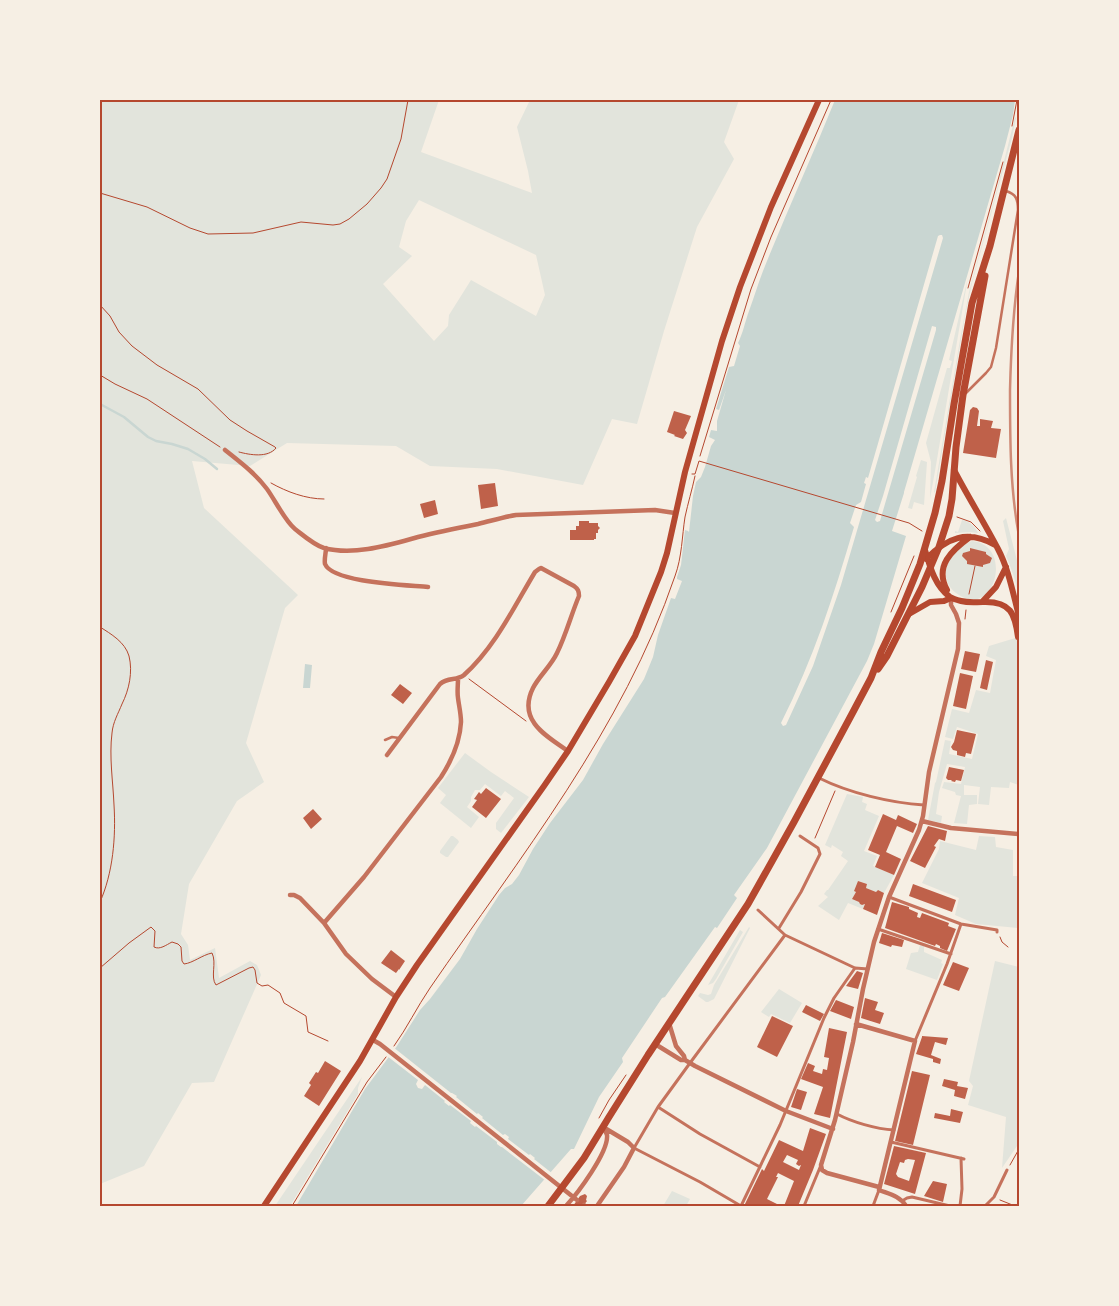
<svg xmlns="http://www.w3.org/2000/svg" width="1119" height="1306" font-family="Roboto,sans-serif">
  <rect width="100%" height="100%" fill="#f6efe4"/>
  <path fill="#e2e4dc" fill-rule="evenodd" d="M100,100H439L421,152L532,193L528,171L517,127L530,100H739L724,142L734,159L697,227L664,331L637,424L612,419L583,485L497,469L430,466L396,446L287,443L250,466L192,461L204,508L298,595L285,608L246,743L264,782L237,801L189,884L181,934L188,945L190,960L215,948L219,978L250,961L257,965L261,975L214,1082L192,1083L144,1166L100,1184ZM419,200L536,255L545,295L536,316L471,280L449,315L448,326L434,341L383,284L412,256L399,247L406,221Z
    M1015,117L1016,118L1012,138L972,283L965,316L935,493L934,492L960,340L969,292L996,193Z
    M968,277L935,471L930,499L931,462L926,443L947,368H950L952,361L949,360Z
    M921,460L927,462L924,505L914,502L912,509L908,508L917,477L916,476Z
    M1006,518L1019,568V602C1018,586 1012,570 1006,556L1009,549L1003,521Z
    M962,520C969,521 975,526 978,533L970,532L955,533V531L958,532Z
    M972,541C1014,545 995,618 959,595C933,579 950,549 972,541Z
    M1019,637V785L1010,782L1009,788L991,787L989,805L978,804L980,787L964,785V795H977V804L969,805L967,824L954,823L961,796L956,795L955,792L942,788L944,782L961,784L965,767L947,764L939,792L936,814L942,816L941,823L928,820L935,783L936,782L945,740L951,741L949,754L972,759L978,734L957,727L953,739L945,737L952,709L969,713L976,690L990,693L996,660L986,656L989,646Z
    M465,753L491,772L529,797L501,833L496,829V823L514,798L505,791L501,796L485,784L480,790H475L471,797V801L467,807L479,817L471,828L440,803L446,795L438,788Z
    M847,794L863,797L862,802L867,804L865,810L879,816L864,851L877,856L873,866L894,875L884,893L878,890L876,892L866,888L867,884L858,881L854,891L856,892L852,899L859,902L860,904L862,905L865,904L863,909L848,903L839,920L818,906L828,897L824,894L827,890H828L848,861L841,856L843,852L832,845L831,848L825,845Z
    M451,836H453L458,840L459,842L448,857H446L440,853V851Z
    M979,836L995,837L996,847L1013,850V876H1019V928L976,924L955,915L959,898L922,883L939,849L940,841L976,850Z
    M749,927L750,928L714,999L708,1002H706L698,996L700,993L708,995L711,994L714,985Z
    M740,930L743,932L716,979L713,983L708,985Z
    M920,945L924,946V952L942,960L941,963L943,964L937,980L906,969L911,953L918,952Z
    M995,961L1019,967V1143L1002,1168L1006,1117L968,1105L973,1086L969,1081Z
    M779,989L802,1003L790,1023L771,1014L769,1017L761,1012Z
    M362,1077L358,1088V1094L290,1206H275Z
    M672,1191L690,1199L686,1206H663Z"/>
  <path fill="#c9d6d2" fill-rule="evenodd" d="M835,100H1015L1013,115L1005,146L904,492V493L892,531L906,536L874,644L867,661L767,848L734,895L737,898L717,928L715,927L665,997L662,998L622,1058L623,1062L599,1097L574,1149H571L521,1206H296L365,1089L397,1046L420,1010L430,999L460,959L477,929L499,895L505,888L512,884L519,875L533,849L550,823L583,780L603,744L644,679L653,657L658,635L671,598L675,599L682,581L677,579V577L681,565L685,530L688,531L689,532L693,496L696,482L701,477L705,467L711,446L715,440L709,437L711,430L717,431V421L726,390L719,410L716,409L729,367L734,366L740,346L738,343C743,333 745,322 749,311C754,297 758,284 763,271C786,213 812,157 835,100ZM940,235H942L943,238L841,585L813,666L786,725L783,726L781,723C813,660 834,595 854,527L850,523L856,505L861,502L866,484L864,483L866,477L868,478L938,236ZM932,326L936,327V330L880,521L877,522L875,520L883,496Z
    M305,664L312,665L310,688H303Z"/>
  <path fill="#f6efe4" d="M393,1047L451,1093H452L457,1096L456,1097L477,1114L478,1113L483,1117L482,1118L503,1135L505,1134L509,1137L508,1139L529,1155L530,1154L535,1158L534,1159L553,1174L546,1181L502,1147H501L497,1144V1142L476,1126L475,1127L470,1123L471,1121L450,1105L449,1106L444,1102L445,1101L425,1085L422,1089L418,1088L416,1084L418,1080L387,1056Z"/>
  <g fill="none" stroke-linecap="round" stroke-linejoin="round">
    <path stroke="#c9d6d2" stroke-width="2.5" d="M100,404L124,417L148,437L156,441L172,444L188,449L205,459L217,469"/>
  </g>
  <path fill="#bf614a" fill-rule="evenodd" d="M973,407L977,408L979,411L977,426H980V419L993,421L991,428L1001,429L996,458L963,453L970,410Z
    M674,411L691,416L685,430L687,433L683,439L674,436L675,435L667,432Z
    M495,483L498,506L481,509L478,485Z
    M435,500L438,514L424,518L420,504Z
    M579,521H589V523H598V526L600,528L598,530V533H596V539H594V540H570V530H576V526H579Z
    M970,548L986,552V554L992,558L990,563L983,565V567L967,564V561L962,556L963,553L970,551Z
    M965,651L980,654L976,672L961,669Z
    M986,660L993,662L987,690L980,688Z
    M960,673L973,676L966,709L953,706Z
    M400,684L412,693L403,704L391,695Z
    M957,730L976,734L971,754L966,753L965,757L957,755V751L953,750L951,747L954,742Z
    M949,767L964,770L961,781L956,780L955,782L951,781L952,780H948L946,778Z
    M486,788L501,799L486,818L472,807L477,800L474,799L479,792L481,794Z
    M313,809L322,819L311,829L303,818Z
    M883,814L896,820L898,815L917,824L913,833L897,826L886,852L901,859L894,875L875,867L880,855L868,850Z
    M928,826L947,831L945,841L939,839L934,846L936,847L925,868L910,861Z
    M858,881L867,884L866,888L876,892L878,890L884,893L877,915L863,909L865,904L862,905L860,904L859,902L852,899L856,892L854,891Z
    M913,884L956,900L952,912L909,896Z
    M892,902L909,907V909L918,913L917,917L920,918L922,913L949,923L948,926L956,929L947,951L940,948V946L936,944L935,946L885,928Z
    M882,933L904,940L902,947L892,945L891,947L879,943Z
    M391,950L405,961L399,970V969L396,973L381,963Z
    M953,962L969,968L959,991L943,985Z
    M857,971L863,973L858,989L846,986Z
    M865,998L878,1002L875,1010L884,1013L880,1024L861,1018Z
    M836,1000L854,1007L851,1019L830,1011Z
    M806,1005L824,1014L820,1021L802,1012Z
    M772,1016L793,1026L777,1057L757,1047Z
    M829,1028L847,1032L830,1118L814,1114L823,1087L801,1079L808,1063L815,1066L813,1071L822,1074L823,1069L827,1070L829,1058L824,1057Z
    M922,1037V1036L948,1038L946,1045L935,1042L931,1055L941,1059L940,1064L933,1062V1059L916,1054Z
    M325,1061L341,1071L319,1106L304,1096L311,1085L309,1083L316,1072L318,1073Z
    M912,1071L930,1075L913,1145L895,1141Z
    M944,1079L958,1082L957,1086L968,1088L965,1099L954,1096L955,1090L942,1086Z
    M797,1089L807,1092L801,1110L791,1107Z
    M951,1109L963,1112L960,1123L934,1118L935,1113L950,1116Z
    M810,1128L826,1134L813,1170L798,1206H784L794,1181L778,1173L776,1177H778L767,1199L781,1206H744L762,1169L764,1171L779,1140L803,1151ZM787,1155L798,1160L796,1164L799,1166L801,1165L799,1170L783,1162Z
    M894,1146L926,1153L915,1194L884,1184ZM908,1159L915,1160L909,1181L898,1177L896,1174L900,1162L904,1163L905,1160Z
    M933,1181L947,1184L943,1202L924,1196Z
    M585,1194L587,1196L586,1200L587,1201L583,1206H573L580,1196Z"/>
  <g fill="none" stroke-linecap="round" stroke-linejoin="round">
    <path stroke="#b5482f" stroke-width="1" d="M1012,126L1017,100
      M100,193L147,207L190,228L208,234L253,233L301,222L333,225L340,224L349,219L367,204L381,188L387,179L401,139L408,100
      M968,288L1003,162
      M100,305L110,316L119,332L132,346L157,365L198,389L230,420L247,431L275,447L276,448C268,458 250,455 239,452
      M100,375L115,384L147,399L220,447
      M700,456L751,289L771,237L831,100
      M692,474H695L699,461L909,523L922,531
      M271,483C287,492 306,499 324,499
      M957,517L971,522L980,531
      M969,594L975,566
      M891,612L914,556
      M965,619L966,610
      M100,627C111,634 125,642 129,656C133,672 129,690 122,704C118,714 113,722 112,733C109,757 113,781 114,805C116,837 113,873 100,902
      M469,679L526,721
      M815,838L835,791
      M1000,937L1002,942L1008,947
      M100,968L129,943L151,927L155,931L154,947C160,950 166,945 172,942L178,944L181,947L182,961L184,964C193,963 202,955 212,953C217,963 210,977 216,985L249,968L253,967L255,970L257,983L262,986L268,985L280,993L284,1003L306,1016L308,1032L328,1041
      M394,1046C407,1028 417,1007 430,988C520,857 623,729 675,576C682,557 682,536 685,517C688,503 692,490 695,476
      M599,1118L609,1100L626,1075
      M1010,1165L1019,1149
      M1000,1200L1015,1206
      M292,1206L367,1082L386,1057"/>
    <path stroke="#c5725c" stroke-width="2.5" d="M966,393L986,373L991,367L996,348L1018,210C1018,199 1016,194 1006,191
      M385,740L392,737L399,738"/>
    <path stroke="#c5725c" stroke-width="3" d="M819,778C849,793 891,803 924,805
      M889,897L961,924L997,930V932
      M758,910L785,935L855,968L868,969
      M779,928L801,892L820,854L818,848L800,836
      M878,929L951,954
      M915,1041L947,964L961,924
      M658,1107L700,1134L760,1167
      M837,1114C852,1122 876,1129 894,1130
      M891,1142L964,1159
      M902,1201L907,1198L912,1197L950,1206
      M741,1206L700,1182L634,1148L658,1107L690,1063L785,935
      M741,1206L780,1125L824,1018L834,998L855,968
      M804,1206L821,1165
      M873,1206L879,1190
      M960,1206L962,1189L961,1158
      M985,1206L994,1197L1007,1170"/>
    <path stroke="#c5725c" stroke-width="4.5" d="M225,450C240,462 255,473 267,489C275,500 285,521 295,529C304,536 314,545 324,548C354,556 389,545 418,537C438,532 458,528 478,524C491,521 503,517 516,515L655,510L675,513
      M326,548C326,553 324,559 325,564C333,583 409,585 428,587
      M387,755L440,684C448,677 457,681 464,675C495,647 514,607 535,572L539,569L541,568L574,586C578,589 579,591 579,596C571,615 566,635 557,653C551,666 539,676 533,688C517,720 546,736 568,751
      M922,821L951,828L1019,834
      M290,895H294L300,898L324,923L346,954L372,979L396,997
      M324,923L364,877L441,777C452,760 460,742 461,722C461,714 459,706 458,698C457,692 458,685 458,679
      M669,1023L676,1046L684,1056L685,1060
      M856,1024L915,1041L879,1190C889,1194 900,1196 906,1206
      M373,1040L380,1044L577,1200
      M655,1044L681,1060H685L695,1066L786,1111L833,1129
      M879,1187L827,1173L822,1170L821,1165L835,1120L853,1042L863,989L874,942L889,897L919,830L923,816L929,772L958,649L959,623L956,614L951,605V598
      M584,1205L585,1206
      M566,1206C577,1194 609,1152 607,1135C606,1132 605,1131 603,1128
      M597,1206L624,1167L634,1148L628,1142L603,1127"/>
    <path stroke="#b5482f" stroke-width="6" d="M954,470C968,497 984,522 998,549C1009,570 1013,594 1019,616
      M925,550C930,567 935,586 950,597C953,599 957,600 961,601C969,603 975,602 983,602C1011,601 1015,614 1018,637
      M926,559C947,538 967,529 995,545
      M947,590C934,566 952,550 970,537
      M982,602L996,587L1006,567
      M909,614L930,602L944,601L951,598
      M264,1206L360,1061L396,997L417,965L544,786L568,751L609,682L635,636L661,572L667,553L685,472L722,341L740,287L771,207L819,100"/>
    <path stroke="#b5482f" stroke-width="7" d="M878,669L887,656L922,587L939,547L949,516L952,499L956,447L963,395L985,276
      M548,1206L584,1158L609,1117L648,1055L748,904L794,822L853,712L871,678L881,652L902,608L920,564L935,513L942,481L954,404L972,303L990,246L1019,130"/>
    <path stroke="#cf8b77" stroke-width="2.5" d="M1019,271C1013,311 1011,350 1010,390C1010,439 1010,488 1019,536"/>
  </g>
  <rect width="1119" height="1306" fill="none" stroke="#f6efe4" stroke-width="202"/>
  <rect x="101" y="101" width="917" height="1104" fill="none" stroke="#b5482f" stroke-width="2"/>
</svg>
